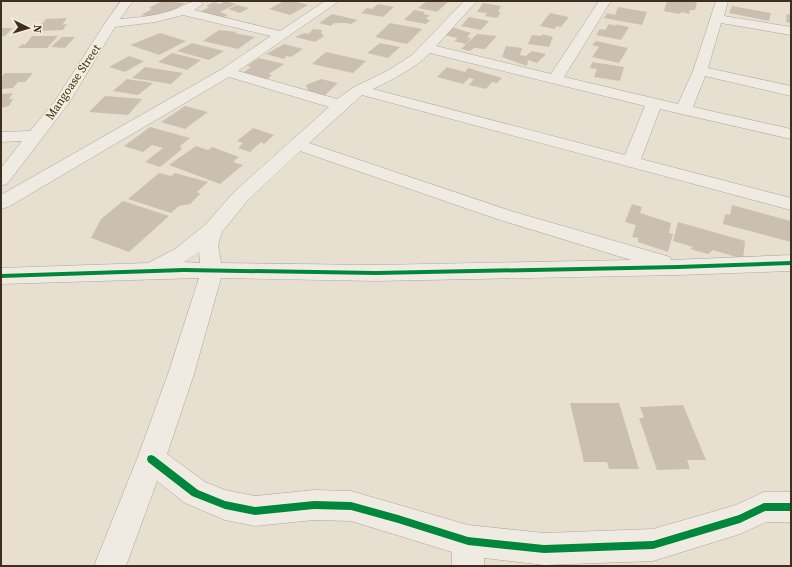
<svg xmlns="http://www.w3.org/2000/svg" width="792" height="567" font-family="'Source Serif 4',serif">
  <rect width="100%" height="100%" fill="#e7e0d1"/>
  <path fill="#cbbfb2" d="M162,1L185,3L158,19L141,15L152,9L149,8Z
    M225,1L236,4L220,12L228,15L222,18L200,12L209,7L206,6L214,2L220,4Z
    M284,1H294L308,5L290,15L269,9Z
    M427,1H449L437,12L418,8Z
    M667,1H693L697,2L695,10H690L689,14L682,12L679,14L664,11Z
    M483,3L501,6L498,12H501L497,18L485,16L487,13L477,12Z
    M378,4L394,7L383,17L361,13L367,8L372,9Z
    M237,5L249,8L240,13L228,9Z
    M732,6L771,13L769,21L729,13Z
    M618,7L647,12L642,25L604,18L607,13L615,15Z
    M414,10L425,12L423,14L430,15L426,19L430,20L426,24L404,20Z
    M550,13L569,17L561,27L556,26L555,29L540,26Z
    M332,14L358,20L351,24L345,23H334L331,26L319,23Z
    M787,14L791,15V23L786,22Z
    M469,17L489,21L481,30L461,26Z
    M67,18L62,25L67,24L63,30L36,31L46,19Z
    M390,23L422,29L407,44L375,37Z
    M609,24L617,26L615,24L629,27L621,40L596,35L600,29L605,30Z
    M451,27L471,33L467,37L471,38L466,44L454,41L458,38L443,35Z
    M1,28H13L5,36H1Z
    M313,29L322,30L321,33L324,36L315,42L295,37L304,33L308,34Z
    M219,30L238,32L234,33L255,37L238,49L203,41Z
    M160,33L186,41L159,55L130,45Z
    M477,34L497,36L485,49L474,48L470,51L461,49Z
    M543,34L553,37L549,47L528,44L532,35L541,36Z
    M32,36H58L47,48H18L22,44L25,45Z
    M62,37H75L65,48L51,47Z
    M596,41L628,48L619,63L592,57L599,47L592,45Z
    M192,43L224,51L209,60L177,51Z
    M380,43L400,47L388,58L367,53Z
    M284,44L303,49L291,57L286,56L284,59L266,54Z
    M506,46L522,48L520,55L526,56L532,51L546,54L537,63L528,60L527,66L502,57Z
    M326,52L366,61L353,73L312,64Z
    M172,53L201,60L187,70L158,62Z
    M129,56L144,61L125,72L109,67Z
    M259,58L284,64L269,74L272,75L264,82L242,73L251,67L247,66Z
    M592,62L624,67L620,81L594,77L597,69L590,68Z
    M145,67L183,73L171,84L132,78Z
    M447,67L465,72L468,68L502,78L497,83L492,82L486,89L469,85L474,79L469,78L463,84L437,77Z
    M5,73H33L25,82H18L13,88L1,89V77Z
    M127,79L153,83L138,95L113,91Z
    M321,79L338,83L324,96L309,93L306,85Z
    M13,93L9,99H13L9,106L1,108V94Z
    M105,96L142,99L128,115L89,112Z
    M185,106L208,112L185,129L161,122Z
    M150,127L190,138L180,146L182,149L160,167L145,162L163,148L152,145L143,152L124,146Z
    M253,128L274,135L264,144L261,142L250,152L238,148L243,143L237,141Z
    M196,146L208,150L212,147L239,157L233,162L243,165L220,184L169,165Z
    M159,173L171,176L175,173L208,182L197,192L200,194L190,204L179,206L171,213L128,199Z
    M123,201L169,216L129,252L91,238L101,219Z
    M632,204L642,207L640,213L671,223L669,233L673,234L668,252L638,242V238L632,237L636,225L625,222Z
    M732,205L791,221V242L723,224L725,214L730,215Z
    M678,222L745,241L743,259L713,250L708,254L690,249L693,247L673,241Z
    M570,403H619L639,469H609L607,462H584Z
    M683,405L706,460H687L690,469L657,470L639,418H644L640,407Z"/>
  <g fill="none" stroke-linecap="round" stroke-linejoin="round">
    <g stroke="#ada599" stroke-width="1">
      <path id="minor" d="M121,1H133L120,19C137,18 154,16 170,11C180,8 189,1 199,1L203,4L194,10L280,31L325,1H339L238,71L337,99L354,87L389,70L412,55L464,1H477L436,46L551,74L599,1H611L564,77L678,104L693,71L716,1H728L724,16L791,27V35L721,23L708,68L791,86V96L705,76L693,107L791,129V139L660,109L641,159L791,198V210L362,95L309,143L511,211L670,257L671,260L791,255V271L678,275L376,281L221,278L194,374L167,454L205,482L225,490L255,496L314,490L351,491L468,525L544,533L653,529L736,505L764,492H791V522H766L740,534L653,561L544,565L484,558V566H452V552L351,521L314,520L255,526L225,520L185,503L157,481L126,566H94L137,459L168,374L199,278L1,284V268L148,263L175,249L205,225L234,192L329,107L229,77L8,207L1,209V195L222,69L271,36L183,15L156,22L115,27L69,103L7,184L1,186V168L22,141L1,142V132L30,131L55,101L105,23ZM430,53L645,106L625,155L373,89C393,79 414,69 430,53ZM300,151L497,219L631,260L376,265L221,263L218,245L222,232L248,200ZM199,252L200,263L184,262Z"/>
    </g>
    <use href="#minor" fill="#efebe3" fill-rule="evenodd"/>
    <g stroke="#f7eed8" stroke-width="2">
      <path id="cycleway" d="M791,261V265L678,269L376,275L184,272L1,278V274L184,268L376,271L678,265Z
        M151,455L154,456L198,490L225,501L255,507L314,501L351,502L398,515L468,537L544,545L653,541L739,515L764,503H791V511H765L740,523L653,549L544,553L468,545L398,523L351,510L314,509L255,515L225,509L192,496L148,462L147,459L148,456Z"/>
    </g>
    <use href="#cycleway" fill="#00873e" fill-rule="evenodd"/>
  </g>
  <g text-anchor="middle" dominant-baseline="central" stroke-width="3" stroke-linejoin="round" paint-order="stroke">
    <g font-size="12" fill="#3d2e20" stroke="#f7eed8">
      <text transform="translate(73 82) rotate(-56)">Mangoase Street</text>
    </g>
  </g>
  <rect width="792" height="567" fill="none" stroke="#3d2e20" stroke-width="4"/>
  <g transform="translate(28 28) rotate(95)" stroke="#f7eed8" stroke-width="3" paint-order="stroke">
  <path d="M0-3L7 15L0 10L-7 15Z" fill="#3d2e20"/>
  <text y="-6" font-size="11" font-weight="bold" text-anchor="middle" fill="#3d2e20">N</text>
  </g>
</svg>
